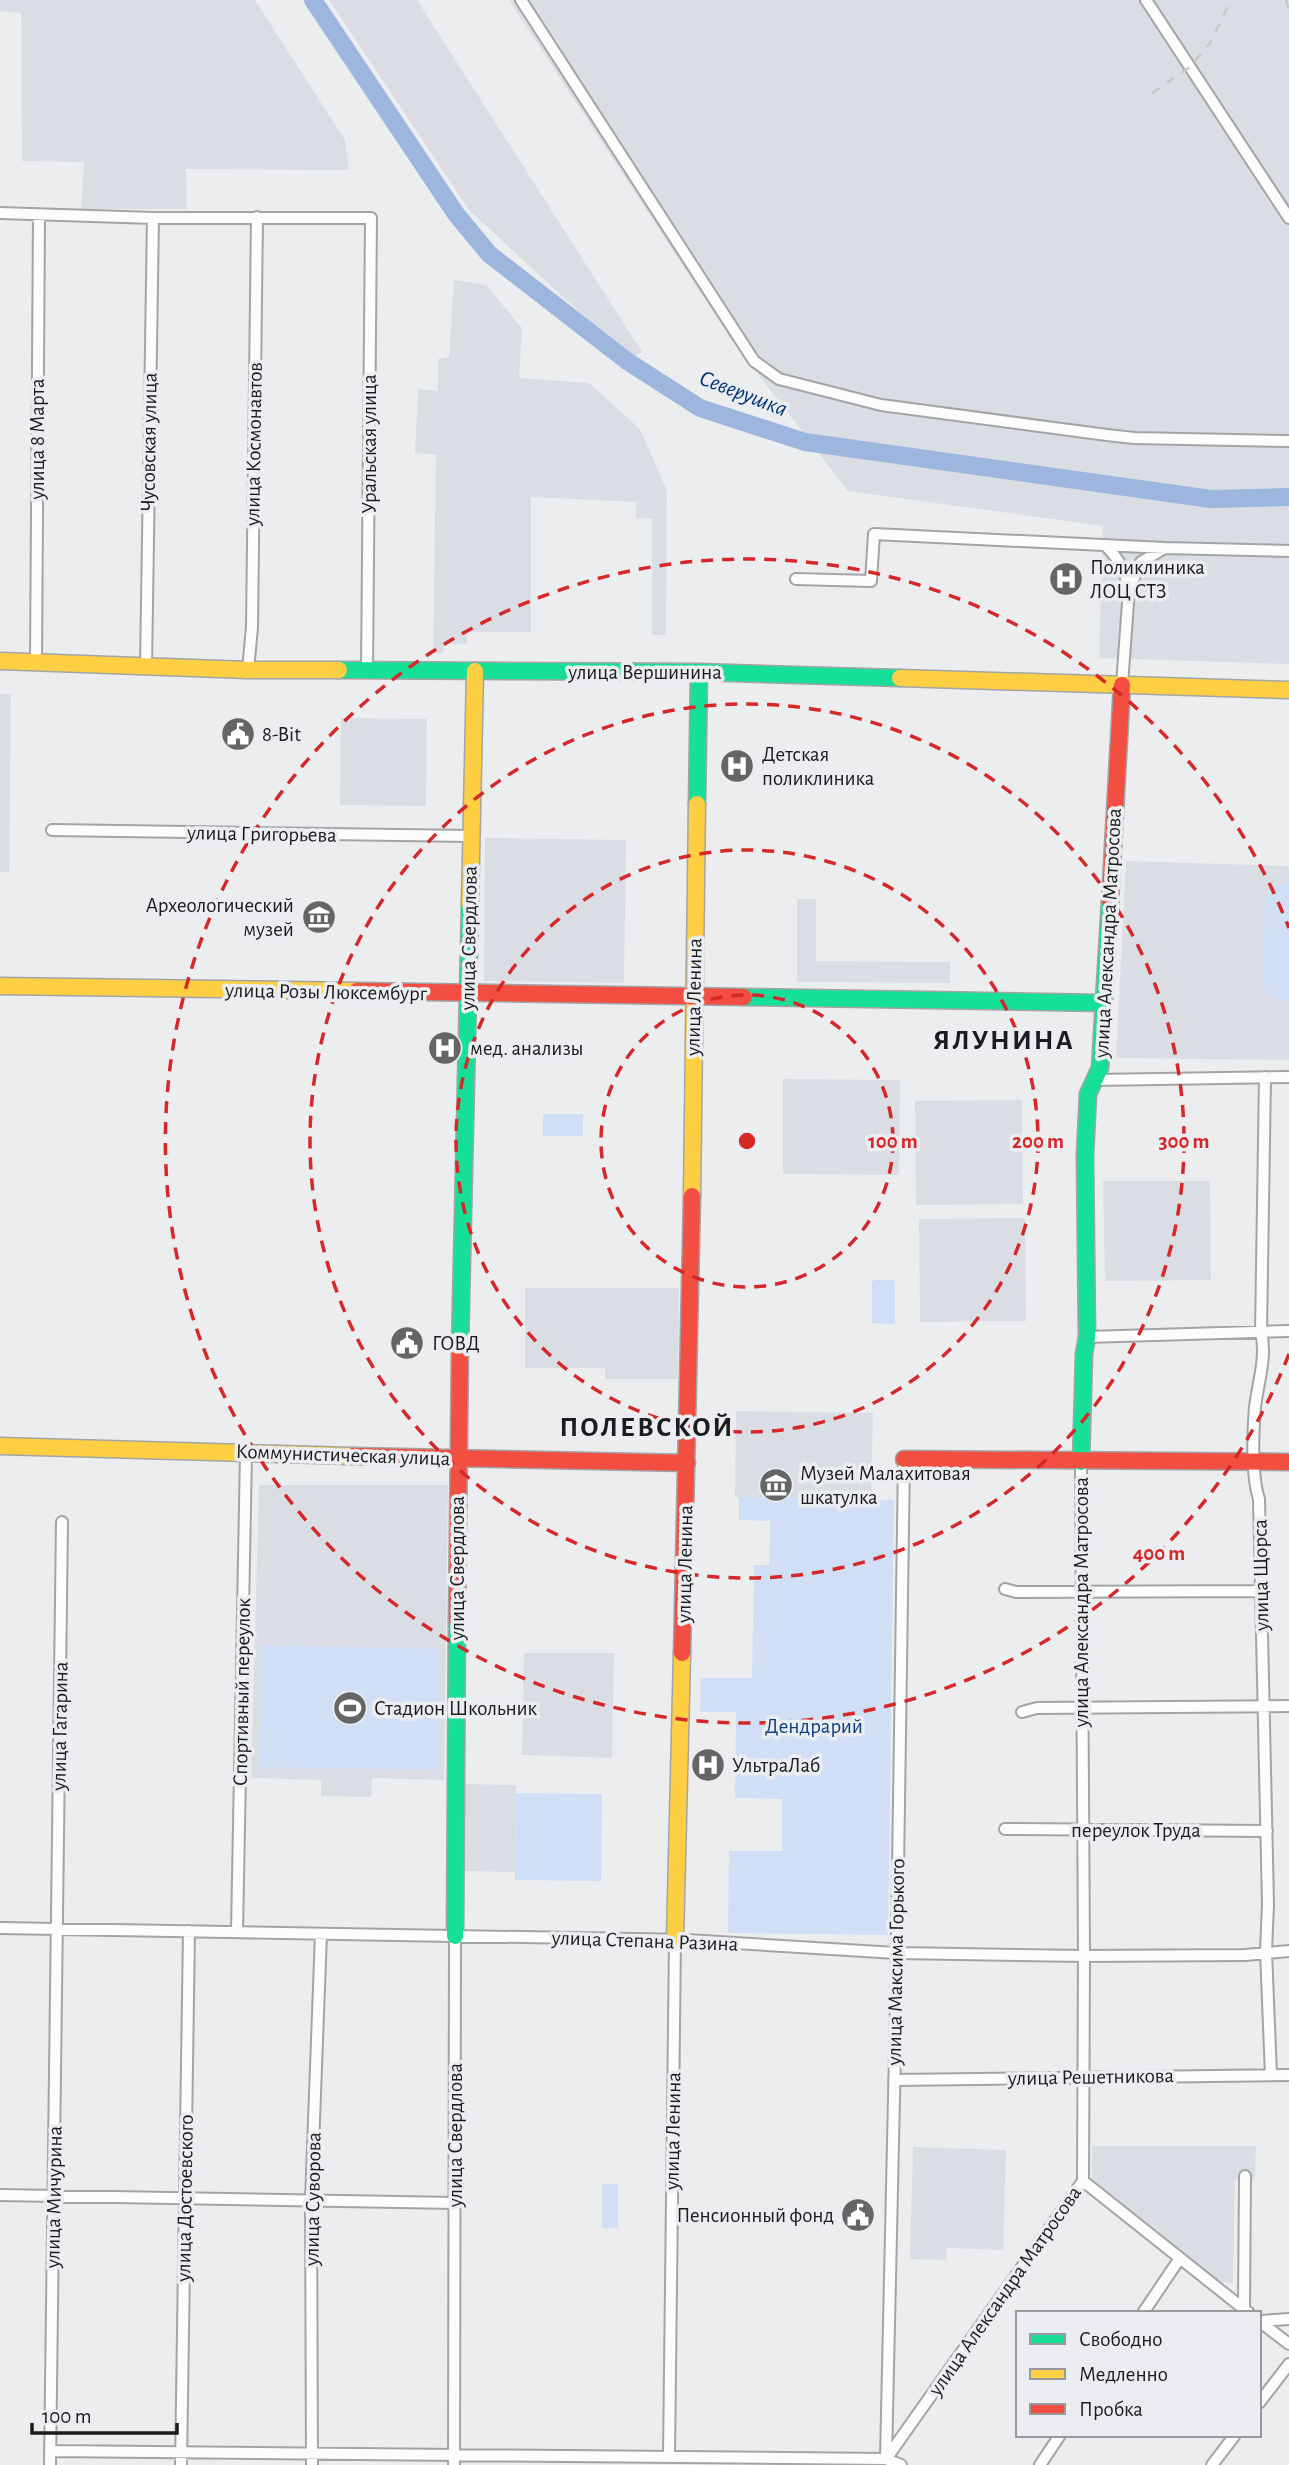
<svg xmlns="http://www.w3.org/2000/svg" width="1289" height="2465" font-family="'Alegreya Sans',sans-serif">
  <rect width="100%" height="100%" fill="#ecedef"/>
  <path fill="#dadee4" d="M0,0H255L345,140L349,170L186,169L187,209H81L84,162L22,161L21,13L0,11Z
    M329,0H417L642,352L630,359L470,211Z
    M509,0H1289V664L1099,658L1103,526L848,491L730,338Z
    M454,280L486,285L522,328L519,378L589,383L640,429L667,491L666,635H652V519L636,518V502L531,497V632H467V644H444L443,653H433L436,455L415,453L418,389L438,391V359L449,357Z
    M0,694H11L9,872H0Z
    M341,718L427,719L426,806L340,805Z
    M485,838L626,840L624,983L484,981Z
    M1126,861L1289,866V1060L1116,1058Z
    M797,899H816V961L950,962V983L797,982Z
    M783,1079L900,1080L899,1175L783,1174Z
    M1022,1100L1023,1204L916,1205L915,1101Z
    M1103,1181H1210L1211,1280L1105,1281Z
    M1025,1218L1026,1321L920,1322L919,1219Z
    M525,1288H679L678,1379H605V1368H525Z
    M736,1411L873,1413L871,1500L735,1497Z
    M259,1485H448L444,1780L372,1778L371,1797L321,1796V1780L251,1778Z
    M524,1653H614L612,1758L522,1755Z
    M465,1784L516,1785L515,1872L465,1871Z
    M1092,2146H1256L1255,2179L1235,2180L1233,2283L1214,2281L1092,2184Z
    M913,2147L1006,2150L1003,2250L947,2248L946,2260L910,2259Z"/>
  <path fill="#d0dff5" d="M1289,882V1001L1271,998L1263,986L1265,900L1274,885Z
    M543,1114H583V1136H543Z
    M874,1280H893L895,1282V1323L892,1324L872,1323V1282Z
    M739,1497L894,1500L888,1935L728,1933L729,1851H782V1799L735,1798L736,1712H700L701,1678H752L754,1565H769L770,1521L739,1520Z
    M262,1645L440,1649L438,1770L260,1767Z
    M516,1793L602,1794L601,1881L515,1880Z
    M602,2184H618V2228H602Z"/>
  <g fill="none" stroke-linecap="round" stroke-linejoin="round">
    <path stroke="#9cb6dd" stroke-width="18" d="M313,0L456,214L489,254L627,361L700,408L805,442L1211,499L1289,497"/>
    <g stroke="#a3a4a5" stroke-width="14">
      <path id="street" d="M521,0L754,361L779,379L881,405L1107,435L1134,438L1289,441
        M1146,0L1289,218
        M0,213L153,218H371L367,671
        M1105,545C1119,559 1125,570 1129,589
        M796,579L871,581L874,534L1165,548L1289,551
        M36,663L39,215
        M146,667L153,218
        M248,670L252,627L257,217
        M1122,685L1129,589L1141,562L1163,549
        M52,830L471,836
        M1265,1077L1261,1332C1267,1357 1258,1382 1255,1407C1253,1433 1251,1474 1259,1499L1268,1904L1266,1951L1271,2075
        M1094,1080L1289,1077
        M1087,1337L1289,1331
        M1005,1589L1016,1592L1262,1591
        M1022,1712L1037,1708L1289,1706
        M1005,1829L1267,1831
        M0,1928L687,1940L896,1953L1084,1956L1245,1955L1289,1951
        M237,1932L246,1452
        M894,2080L1289,2075
        M1083,2181L1249,2313
        M0,2195L455,2203
        M1244,2308L1245,2176
        M1143,2313L1180,2258
        M1259,2321L1289,2344
        M1260,2321L1289,2319
        M1259,2403L1289,2364
        M51,2451L886,2459L901,2465
        M669,2457L675,1940
        M886,2459L1083,2181L1084,1956L1081,1462
        M886,2459L896,2008L904,1459
        M50,2465L62,1522
        M181,2465L189,1931
        M312,2465L311,2200L321,1934
        M454,2465L455,1936
        M1040,2465L1060,2435
        M1212,2465L1235,2435"/>
    </g>
    <g stroke="#a3a4a5" stroke-width="19">
      <path id="fast" d="M339,670L699,672L900,678
        M697,804L699,672
        M744,997L1103,1003
        M460,1347L470,904
        M1081,1462L1084,1354L1087,1337L1085,1155L1088,1094L1100,1068L1110,901
        M455,1936L457,1619"/>
    </g>
    <g stroke="#a3a4a5" stroke-width="19">
      <path id="slow" d="M0,661L248,670H339
        M900,678L1289,690
        M470,904L475,671
        M0,986L357,991
        M692,1196L697,804
        M0,1446L353,1456
        M675,1940L682,1653"/>
    </g>
    <g stroke="#a3a4a5" stroke-width="19">
      <path id="jam" d="M1110,901L1122,685
        M357,991L744,997
        M353,1456L687,1463
        M904,1459L1289,1462
        M457,1619L460,1347
        M682,1653L692,1196"/>
    </g>
    <use href="#street" stroke="#fcfcfd" stroke-width="10"/>
    <use href="#fast" stroke="#16e098" stroke-width="16"/>
    <use href="#slow" stroke="#ffcf43" stroke-width="16"/>
    <use href="#jam" stroke="#f24e42" stroke-width="16"/>
    <path stroke="#c7c7c7" stroke-width="2.5" stroke-dasharray="9 9" stroke-linecap="butt" d="M1286,0L1289,11
      M1152,93L1190,67L1210,43L1231,0"/>
  </g>
  <g fill="none" stroke="#d62828" stroke-width="3.5" stroke-dasharray="12 9">
    <circle cx="747" cy="1141" r="146"/>
    <circle cx="747" cy="1141" r="291"/>
    <circle cx="747" cy="1141" r="437"/>
    <path d="M1289 1354A582 582 0 1 1 1289 928"/>
  </g>
  <defs>
    <g id="hospital-disc" transform="scale(1.75)"><circle r="9.5" fill="#646566" stroke="#ebedf0"/><path d="M-5-5h3v3.5h4V-5h3V5h-3V1.5h-4V5h-3Z" fill="#fff"/></g>
    <g id="civic-disc" transform="scale(1.75)"><circle r="9.5" fill="#646566" stroke="#ebedf0"/><path d="M-.6-6.5H3V-4.5H.6V-3L4-1V1h2V6H-6V1h2V-1L-.6-3ZM-1.2 2.5V6h2.4V2.5Z" fill="#fff"/></g>
    <g id="museum-disc" transform="scale(1.75)"><circle r="9.5" fill="#646566" stroke="#ebedf0"/><path d="M0-6L6-3V-2H-6V-3ZM-5-1h2V3h-2ZM-1-1h2V3h-2ZM3-1h2V3H3ZM-6 4H6V6H-6Z" fill="#fff"/></g>
    <g id="stadium-disc" transform="scale(1.75)"><circle r="9.5" fill="#646566" stroke="#ebedf0"/><path d="M0-5a6.5 5 0 1 0 0 10a6.5 5 0 1 0 0-10ZM-3.5-1.8h7v3.6h-7Z" fill="#fff"/></g>
  </defs>
  <g fill-rule="evenodd">
    <use href="#hospital-disc" x="1066" y="579"/>
    <use href="#civic-disc" x="238" y="734"/>
    <use href="#hospital-disc" x="737" y="766"/>
    <use href="#museum-disc" x="319" y="917"/>
    <use href="#hospital-disc" x="445" y="1048"/>
    <use href="#civic-disc" x="407" y="1343"/>
    <use href="#museum-disc" x="776" y="1485"/>
    <use href="#stadium-disc" x="350" y="1708"/>
    <use href="#hospital-disc" x="708" y="1765"/>
    <use href="#civic-disc" x="858" y="2215"/>
  </g>
  <g text-anchor="middle" dominant-baseline="central" stroke-width="7" stroke-linejoin="round" paint-order="stroke">
    <g font-size="21" fill="#1b1c1d" stroke="#ebedf0">
      <text transform="translate(37 439) rotate(-90)">улица 8 Марта</text>
      <text transform="translate(149 442) rotate(-89)">Чусовская улица</text>
      <text transform="translate(254 444) rotate(-89)">улица Космонавтов</text>
      <text transform="translate(369 444) rotate(-90)">Уральская улица</text>
      <text x="645" y="672">улица Вершинина</text>
      <text transform="translate(262 834) rotate(1)">улица Григорьева</text>
      <text transform="translate(1108 933) rotate(-87)">улица Александра Матросова</text>
      <text transform="translate(469 938) rotate(-89)">улица Свердлова</text>
      <text transform="translate(326 992) rotate(1)">улица Розы Люксембург</text>
      <text transform="translate(694 997) rotate(-89)">улица Ленина</text>
      <text transform="translate(343 1455) rotate(2)">Коммунистическая улица</text>
      <text transform="translate(685 1564) rotate(-89)">улица Ленина</text>
      <text transform="translate(457 1568) rotate(-90)">улица Свердлова</text>
      <text transform="translate(1261 1575) rotate(-91)">улица Щорса</text>
      <text transform="translate(1081 1602) rotate(-90)">улица Александра Матросова</text>
      <text transform="translate(242 1692) rotate(-89)">Спортивный переулок</text>
      <text transform="translate(60 1726) rotate(-89)">улица Гагарина</text>
      <text x="1136" y="1830">переулок Труда</text>
      <text transform="translate(645 1941) rotate(2)">улица Степана Разина</text>
      <text transform="translate(896 1962) rotate(-89)">улица Максима Горького</text>
      <text transform="translate(1091 2077) rotate(-1)">улица Решетникова</text>
      <text transform="translate(673 2131) rotate(-89)">улица Ленина</text>
      <text transform="translate(455 2135) rotate(-90)">улица Свердлова</text>
      <text transform="translate(54 2197) rotate(-89)">улица Мичурина</text>
      <text transform="translate(185 2198) rotate(-89)">улица Достоевского</text>
      <text transform="translate(313 2199) rotate(-89)">улица Суворова</text>
      <text transform="translate(1005 2291) rotate(-55)">улица Александра Матросова</text>
    </g>
    <g font-size="21" fill="#1b1c1d" stroke="#ebedf0" text-anchor="start">
      <text x="1090" y="567">Поликлиника<tspan x="1090" dy="24">ЛОЦ СТЗ</tspan></text>
      <text x="262" y="734">8-Bit</text>
      <text x="762" y="754">Детская<tspan x="762" dy="24">поликлиника</tspan></text>
      <text x="294" y="905" text-anchor="end">Археологический<tspan x="294" dy="24">музей</tspan></text>
      <text x="470" y="1048">мед. анализы</text>
      <text x="432" y="1343">ГОВД</text>
      <text x="800" y="1473">Музей Малахитовая<tspan x="800" dy="24">шкатулка</tspan></text>
      <text x="374" y="1708">Стадион Школьник</text>
      <text x="732" y="1765">УльтраЛаб</text>
      <text x="834" y="2215" text-anchor="end">Пенсионный фонд</text>
    </g>
    <g font-size="21" fill="#0d3e7e" stroke="#ebedf0">
      <text x="814" y="1726">Дендрарий</text>
    </g>
    <g font-size="23" font-style="italic" fill="#033676" stroke="#ebedf0">
      <text transform="translate(743 394) rotate(21)">Северушка</text>
    </g>
    <g font-size="28" font-weight="bold" letter-spacing="2" fill="#1b1c1d" stroke="#ebedf0">
      <text x="1004" y="1041">ЯЛУНИНА</text>
      <text x="647" y="1428">ПОЛЕВСКОЙ</text>
    </g>
  </g>
  <circle cx="747" cy="1141" r="10" fill="#d62828" stroke="#ebedf0" stroke-width="3.5"/>
  <g font-size="21" text-anchor="middle" font-weight="bold" fill="#d62828" stroke="#ebedf0" stroke-width="7" stroke-linejoin="round" paint-order="stroke">
    <text x="893" y="1148">100 m</text>
    <text x="1038" y="1148">200 m</text>
    <text x="1184" y="1148">300 m</text>
    <text x="1159" y="1560">400 m</text>
  </g>
  <rect x="1016" y="2311" width="245" height="126" fill="#ebedf0" stroke="#98999c" stroke-width="2"/>
  <rect x="1030" y="2334" width="35" height="10" fill="#16e098" stroke="#98999c" stroke-width="2"/>
  <text x="1079" y="2346" font-size="21" fill="#1b1c1d">Свободно</text>
  <rect x="1030" y="2369" width="35" height="10" fill="#ffcf43" stroke="#98999c" stroke-width="2"/>
  <text x="1079" y="2381" font-size="21" fill="#1b1c1d">Медленно</text>
  <rect x="1030" y="2404" width="35" height="10" fill="#f24e42" stroke="#98999c" stroke-width="2"/>
  <text x="1079" y="2416" font-size="21" fill="#1b1c1d">Пробка</text>
  <path d="M32 2423v10h145v-10" fill="none" stroke="#1b1c1d" stroke-width="3.5"/>
  <text x="42" y="2423" font-size="21" fill="#1b1c1d" stroke="#ebedf0" stroke-width="5" paint-order="stroke">100 m</text>
</svg>
